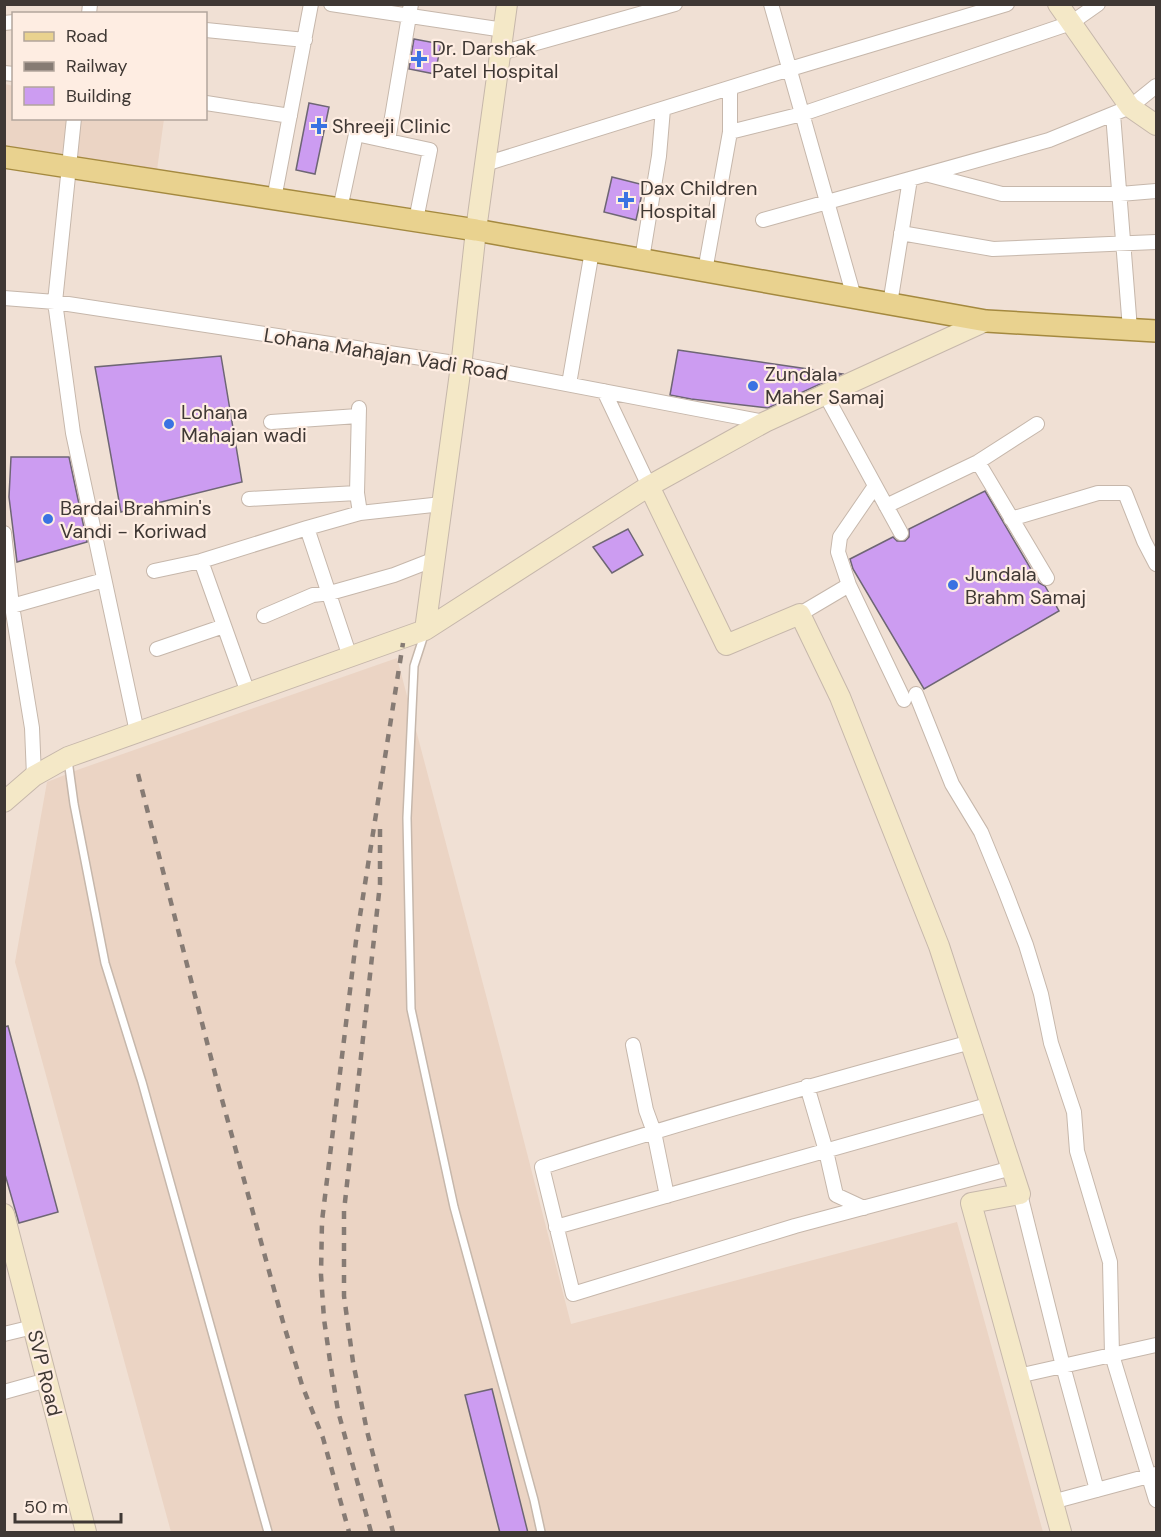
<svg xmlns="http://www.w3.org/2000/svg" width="1161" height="1537" font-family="'DM Sans',sans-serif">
  <rect width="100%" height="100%" fill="#f0e0d4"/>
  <path fill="#ebd4c4" d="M5,84L13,86L14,118L164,119L157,170L5,149Z
    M397,658L501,1052L571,1324L957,1222L1043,1532H171L15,962L47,782L80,769Z"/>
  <path fill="#cc9cf1" stroke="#6e6674" stroke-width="1.5" d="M414,39L441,44L435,74L409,69Z
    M309,103L329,107L315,174L296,170Z
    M612,177L644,185L636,220L604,212Z
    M678,350L842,374L768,408L691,399L670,395Z
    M221,356L242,482L121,512L95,367Z
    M11,457H69L87,542L17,562L9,497Z
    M985,491L1039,583L1045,586L1059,611L924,689L853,569L850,559L893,537L897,541H905L909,537V529Z
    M628,529L643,555L612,573L593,547Z
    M8,1026L58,1212L19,1223L4,1171V1027Z
    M492,1389L528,1533H500L465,1395Z"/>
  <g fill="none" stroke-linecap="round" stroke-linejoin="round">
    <g stroke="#c6b7ab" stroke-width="10">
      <path id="lane" d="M424,635L414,666L407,818L411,1009L454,1207L534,1500L541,1532
        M68,760L74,804L105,963L142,1082L268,1532"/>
    </g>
    <g stroke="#c6b7ab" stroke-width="16">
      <path id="street" d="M331,4L504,30
        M771,4L854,297
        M89,14L90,4
        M4,23L14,22
        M206,30L305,40
        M501,53L675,4
        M4,73L14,74
        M206,103L290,116
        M1113,114L1130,329
        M74,118L55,302L73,433L137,732
        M730,132L802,114L1071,23L1098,4
        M388,141L411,4
        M485,164L790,69L1007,4
        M929,175L1002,194H1120L1156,191
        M274,199L311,4
        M340,209L356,134L430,150L416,220
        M763,220L1049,140L1130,107L1156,86
        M901,233L993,249L1156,242
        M642,259L659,156L663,109
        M705,271L730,132V88
        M4,298L55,302L461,364L765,422
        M890,304L910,179
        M569,384L592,251
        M604,391L649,486
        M825,394L901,533
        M359,408L357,493L360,513
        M271,422L358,416
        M978,462L1047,578
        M875,486L840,537L838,552L849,585L904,700
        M249,499L357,493
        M886,506L978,462L1037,424
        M1011,519L1098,493H1125L1144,541L1156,564
        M307,528L350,657
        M4,533L12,606L32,728L34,776
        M201,561L248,693
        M154,571L201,561L307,528L360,513L442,504
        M12,606L104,580
        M800,614L849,585
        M264,616L313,595L330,593L394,575L435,559
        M157,649L224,626
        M916,694L952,784L981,832L1004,888L1026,945L1041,994L1051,1043L1074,1112L1077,1151L1110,1262L1112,1355L1156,1500
        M971,1042C827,1081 684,1121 542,1167L573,1294L795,1226L1012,1168
        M633,1045L646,1110L654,1132L667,1196
        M807,1086L826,1151L836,1195L864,1208
        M1020,1194L1063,1366L1097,1490
        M556,1227L991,1104
        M4,1334L33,1327
        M1018,1376L1156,1345
        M4,1392L47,1380
        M1052,1502L1156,1474"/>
    </g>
    <g stroke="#c6b7ab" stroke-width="22">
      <path id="secondary" d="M1058,4L1130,107L1156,125
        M649,486L726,645L800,614L840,697L939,946L1020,1194L971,1203L1061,1532
        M425,630L462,358L476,230L507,4
        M4,802L34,776L68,757L425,630L649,486L765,422L986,321
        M4,1214L86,1532"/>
    </g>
    <g stroke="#a4893f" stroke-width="24">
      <path id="primary" d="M4,157L476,230L986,321L1156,331"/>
    </g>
    <use href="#lane" stroke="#fff" stroke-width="7"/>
    <use href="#street" stroke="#fff" stroke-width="14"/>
    <use href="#secondary" stroke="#f4e8c7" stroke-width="20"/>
    <use href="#primary" stroke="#e9d28f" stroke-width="21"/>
    <path stroke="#867b74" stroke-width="4.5" stroke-dasharray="8 8" stroke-linecap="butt" d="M138,774L218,1085L283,1322L302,1385L323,1438L349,1532
      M380,829V884L344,1211V1296L353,1362L367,1431L393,1532
      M371,1532L338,1411L331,1368L324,1319L321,1275L322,1221L356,941L403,643"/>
  </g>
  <g fill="#3a72e2" stroke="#feede2" stroke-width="2">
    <path d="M416 50h6v6h6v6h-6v6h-6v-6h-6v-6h6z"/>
    <path d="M316 117h6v6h6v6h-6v6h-6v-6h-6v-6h6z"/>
    <path d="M623 191h6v6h6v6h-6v6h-6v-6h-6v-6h6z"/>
    <circle cx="753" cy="386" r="6"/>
    <circle cx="169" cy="424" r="6"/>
    <circle cx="48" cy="519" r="6"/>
    <circle cx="953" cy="585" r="6"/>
  </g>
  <g text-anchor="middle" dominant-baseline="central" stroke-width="4.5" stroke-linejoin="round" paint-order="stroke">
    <g font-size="20" fill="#3f3834" stroke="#feede2" text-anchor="start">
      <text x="432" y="48">Dr. Darshak<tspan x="432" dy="23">Patel Hospital</tspan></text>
      <text x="332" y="126">Shreeji Clinic</text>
      <text x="640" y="188">Dax Children<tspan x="640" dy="23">Hospital</tspan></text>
      <text x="765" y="374">Zundala<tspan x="765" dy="23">Maher Samaj</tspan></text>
      <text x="181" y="412">Lohana<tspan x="181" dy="23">Mahajan wadi</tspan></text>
      <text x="60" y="508">Bardai Brahmin's<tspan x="60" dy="23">Vandi - Koriwad</tspan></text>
      <text x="965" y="574">Jundala<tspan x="965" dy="23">Brahm Samaj</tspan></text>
    </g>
    <g font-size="20" fill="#3f3834" stroke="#feede2">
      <text transform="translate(386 354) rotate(9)">Lohana Mahajan Vadi Road</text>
      <text transform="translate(45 1373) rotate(76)">SVP Road</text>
    </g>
  </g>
  <rect width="1161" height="1537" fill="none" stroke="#3f3834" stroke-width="12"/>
  <rect x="12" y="12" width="195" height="108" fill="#feede2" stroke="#b2a59c" stroke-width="1.5"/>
  <rect x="24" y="32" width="30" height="9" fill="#e9d28f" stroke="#b2a59c" stroke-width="1.5"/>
  <text x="66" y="42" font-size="18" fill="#3f3834">Road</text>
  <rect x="24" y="62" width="30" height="9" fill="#867b74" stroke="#b2a59c" stroke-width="1.5"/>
  <text x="66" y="72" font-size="18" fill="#3f3834">Railway</text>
  <rect x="24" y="87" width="30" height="18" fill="#cc9cf1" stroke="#b2a59c" stroke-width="1.5"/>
  <text x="66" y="102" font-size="18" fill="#3f3834">Building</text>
  <path d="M15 1513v9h106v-9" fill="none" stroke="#3f3834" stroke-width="3"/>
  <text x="24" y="1513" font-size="18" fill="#3f3834" stroke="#feede2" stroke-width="4.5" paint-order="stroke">50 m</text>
</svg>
